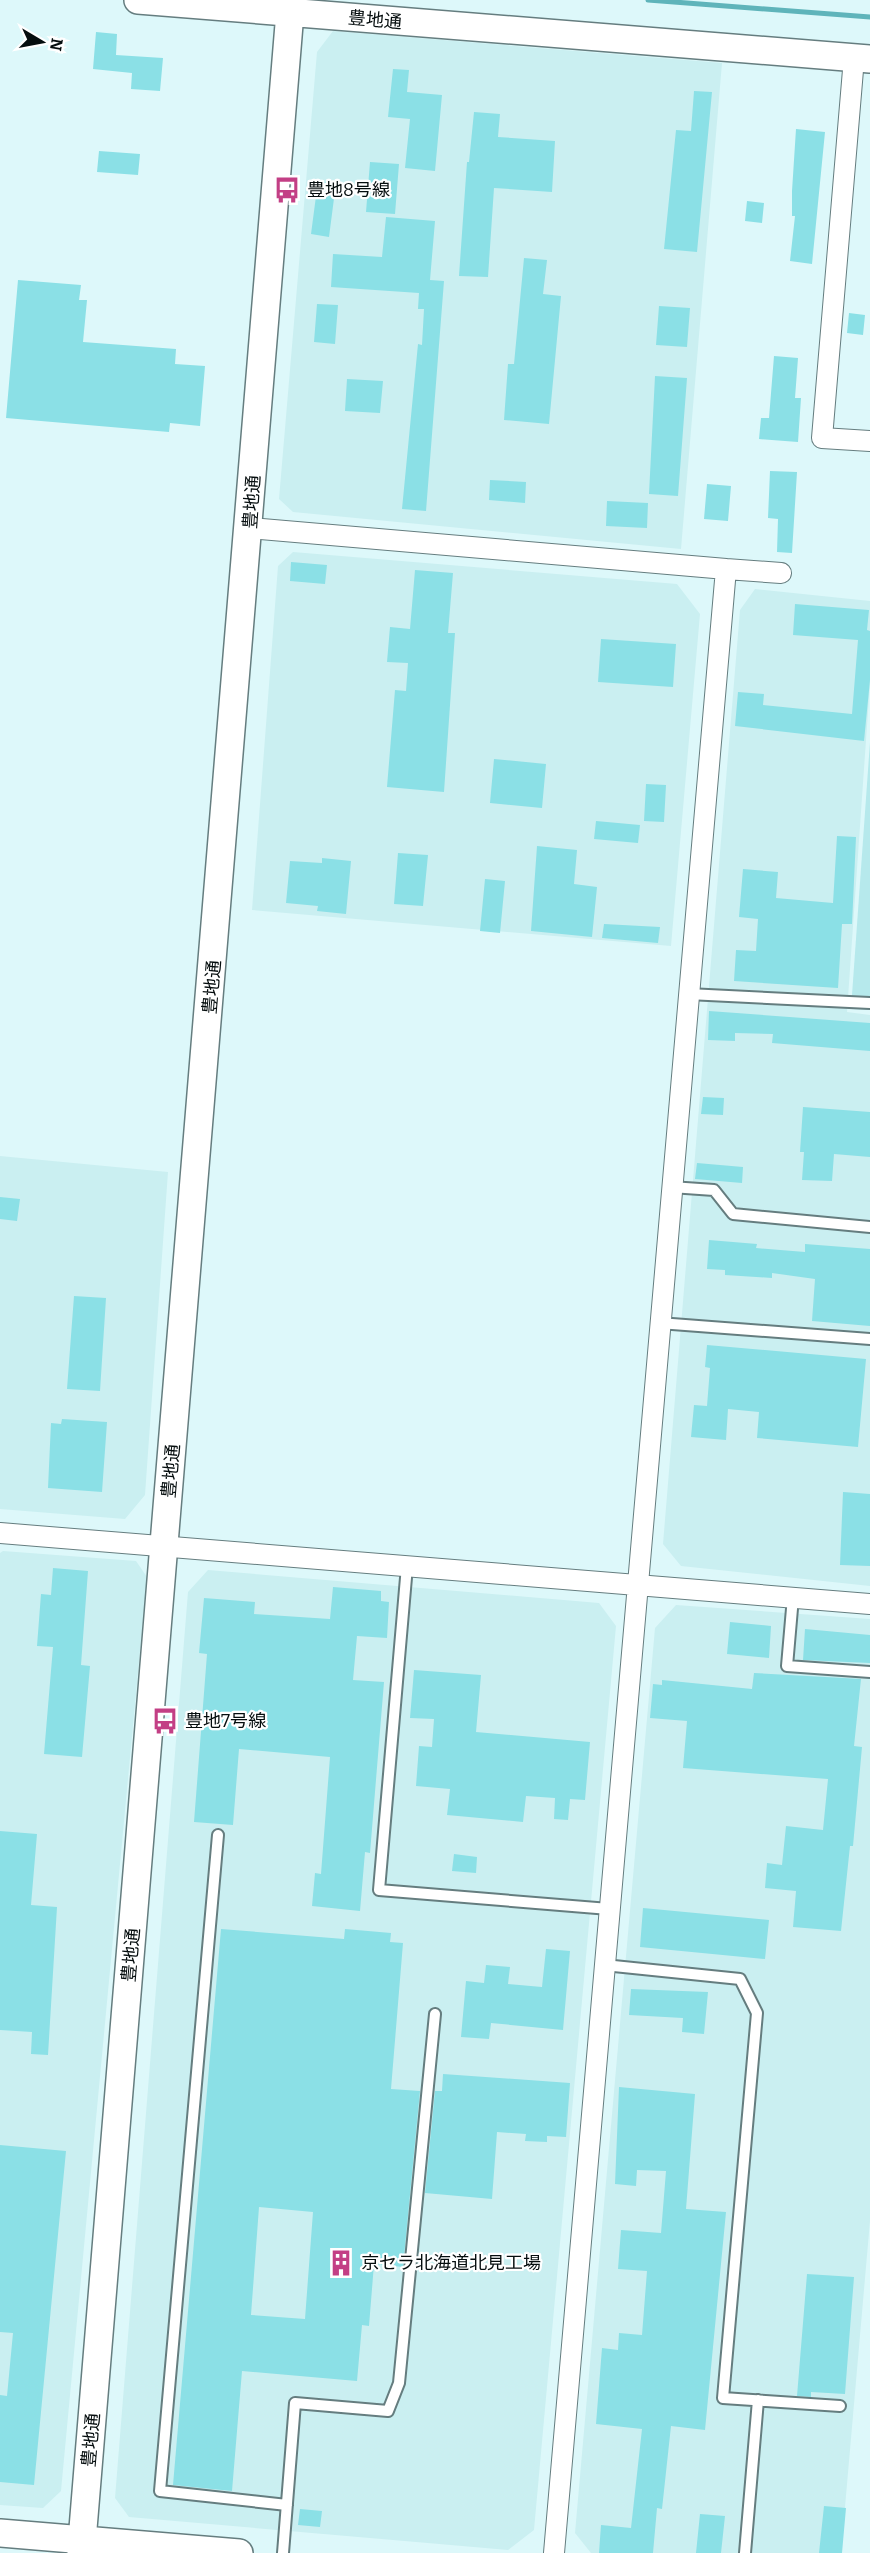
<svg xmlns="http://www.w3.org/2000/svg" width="870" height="2553" font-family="Bitter,'Noto Sans JP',serif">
  <rect width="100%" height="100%" fill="#ddf8fa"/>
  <path fill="#caeff1" d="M333,31L722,63L681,549L293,512L279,499L317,52Z
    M293,552L677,584L700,614L671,946L252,910L278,566Z
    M755,589L870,601V683L847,1012L870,1015V1586L681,1566L663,1544L740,610Z
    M0,1156L168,1172L145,1495L125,1519L0,1509Z
    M3,1551L136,1561L147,1577L61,2491L43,2508L0,2505V1553Z
    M208,1570L599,1603L616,1626L534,2530L508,2550L129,2517L115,2498L188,1592Z
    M676,1605L870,1619V2221L841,2553H591L575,2533L655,1628Z"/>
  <path fill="#b6e9ec" d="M870,742V1010L851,1009Z"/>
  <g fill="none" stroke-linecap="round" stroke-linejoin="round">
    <path stroke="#5fb4ba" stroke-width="5" d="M648,0L870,17"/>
  </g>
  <path fill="#8be0e6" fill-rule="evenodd" d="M96,32L117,34L116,55L163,58L160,91L131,89L132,73L93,69Z
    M393,69L409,70L407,92L442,95L435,171L405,168L410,119L388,117Z
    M694,91L712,92L697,252L664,249L676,130L691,131Z
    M474,112L500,114L498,137L555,141L552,192L494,188L488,277L459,276L467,162H469Z
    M796,129L825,132L812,264L790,261L795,216H792V191Z
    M99,151L140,154L138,175L97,172Z
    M370,162L399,164L395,214L366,212Z
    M318,181L336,183L329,237L311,234Z
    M747,201L764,203L762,223L745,221Z
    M386,217L435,221L430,280L444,281L426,511L402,509L418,344L422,345L424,309H418L419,293L331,287L333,254L382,257Z
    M524,258L547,260L543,294L561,296L549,424L504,420L508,364H514Z
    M18,280L81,285L79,300H87L83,342L176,349L175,364L205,366L200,426L170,423L169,432L6,418Z
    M317,304L338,305L335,344L314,342Z
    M659,306L690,308L687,347L656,345Z
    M849,313L865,315L863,335L847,333Z
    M774,356L798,358L795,398H801L798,442L759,439L761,418H769Z
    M655,376L687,378L678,496L649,494Z
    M347,379L383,381L380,413L345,411Z
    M770,471L797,472L792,553L777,552L778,519L768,518Z
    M490,480L526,482L525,503L489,500Z
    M707,484L731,486L728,521L704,519Z
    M607,501L648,503L647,528L606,526Z
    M291,562L327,565L325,584L290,581Z
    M415,570L453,573L448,633H455L444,792L387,787L395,690L406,691L408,663L387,662L390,627L410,629Z
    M795,604L869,610L867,630L870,631V680L864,741L735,726L738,692L764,694L763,705L852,714L858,640L793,635Z
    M601,639L676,644L673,687L598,682Z
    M494,759L546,764L542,808L490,803Z
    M646,784L666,785L664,822L644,821Z
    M596,821L640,825L638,843L594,839Z
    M837,836L856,837L852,924H842L838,988L734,981L736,950L756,951L758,919L739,917L743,869L778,872L776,898L833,903Z
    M537,846L577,850L574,884L597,887L592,937L531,931Z
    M398,853L428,855L423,906L394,904Z
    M322,858L351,861L346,914L317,911L318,906L286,903L290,861L322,863Z
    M485,879L505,881L500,933L480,931Z
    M604,924L660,927L658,943L602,938Z
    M709,1011L870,1023V1051L772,1043L773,1034L735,1033V1041L708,1040Z
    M703,1097L724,1098L723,1115L701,1114Z
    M803,1107L870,1112V1157L834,1154L832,1181L802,1180L804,1152H800Z
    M697,1163L743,1167L742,1183L695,1179Z
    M0,1197L20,1199L17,1221L0,1219Z
    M709,1240L757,1244L756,1248L805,1252V1244L870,1249V1326L812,1321L815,1279L772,1273V1278L725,1275V1270L707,1269Z
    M74,1296L106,1298L100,1391L67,1389Z
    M707,1345L866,1359L858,1447L757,1438L759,1412L728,1409L726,1440L691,1437L694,1405L707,1406L710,1368L705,1367Z
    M62,1419L107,1422L102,1492L48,1488L51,1423L61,1424Z
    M843,1492L870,1494V1566L840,1565Z
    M53,1568L88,1571L81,1665L90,1666L82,1757L44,1754L53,1647L37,1646L41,1594L51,1595Z
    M333,1587L381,1591V1601L389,1602L387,1638L357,1636L353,1680L384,1682L370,1853L365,1852L360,1911L312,1906L315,1873L321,1874L330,1757L239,1749L233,1825L194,1822L207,1654L199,1653L204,1598L255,1602L254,1614L330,1619Z
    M730,1622L771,1626L769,1658L727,1654Z
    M805,1629L870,1635V1663L803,1660Z
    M414,1670L481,1675L476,1732L590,1742L585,1800L570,1799L568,1820L554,1819L555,1798L526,1796L523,1822L447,1815L450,1789L416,1786L419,1746L432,1747L434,1719L410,1718Z
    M754,1673L861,1679L854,1746L862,1747L853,1846H850L841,1931L793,1927L796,1891L765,1888L767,1863L782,1865L786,1826L823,1830L828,1779L683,1768L687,1721L650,1718L653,1684L662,1685V1680L752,1689Z
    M0,1831L37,1834L31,1905L57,1907L48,2055L31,2054L32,2032L0,2030Z
    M454,1854L477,1857L476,1873L452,1871Z
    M643,1908L769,1920L765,1959L640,1947Z
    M221,1929L344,1939L345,1929L391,1933L390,1942L403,1943L391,2089L420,2091L403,2267L374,2264L369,2326L362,2325L357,2381L242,2371L232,2491L173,2485ZM259,2207L313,2212L305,2319L251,2315Z
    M546,1949L570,1951L563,2030L491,2023L489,2039L461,2037L466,1981L484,1983L486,1965L510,1967L508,1984L542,1987Z
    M631,1989L708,1992L704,2034L682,2032L683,2018L629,2015Z
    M443,2074L570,2083L566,2137L547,2136V2142L525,2141L526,2134L497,2132L492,2199L425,2193L435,2091H442Z
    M619,2087L695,2094L686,2209L726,2212L705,2430L671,2426L662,2509L657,2508L653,2553H599L601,2525L631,2528L642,2429L596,2424L602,2348L618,2350L619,2333L642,2335L647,2271L618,2269L621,2230L661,2233L666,2171L637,2170L636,2186L615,2184Z
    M0,2145L66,2151L34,2485L0,2482V2395L7,2396L13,2333L0,2332Z
    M807,2274L854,2277L845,2394L811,2392V2397L797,2396Z
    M824,2506L846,2508L842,2553H819Z
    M300,2509L322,2511L320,2527L298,2525Z
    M700,2514L725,2516L721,2553H696Z"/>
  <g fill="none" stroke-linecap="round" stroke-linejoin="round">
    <g stroke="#657d7f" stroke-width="14">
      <path id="lane" d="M688,994L870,1003
        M671,1187L714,1190L733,1214L870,1227
        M659,1323L870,1339
        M407,1566L379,1890L609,1909
        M793,1597L787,1666L870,1672
        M218,1835L160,2491L287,2505
        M604,1965L740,1979L757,2013L723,2398L840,2406
        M283,2553L295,2403L388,2411L399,2383L435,2014
        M745,2553L758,2400"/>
    </g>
    <g stroke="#657d7f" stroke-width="22">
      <path id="street" d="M854,58L822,438L870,441
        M250,528L726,569L554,2553
        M726,569L781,573
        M0,1533L870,1604"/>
    </g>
    <g stroke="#657d7f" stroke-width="30">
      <path id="secondary" d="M138,0L870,59
        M0,2533L239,2553
        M81,2553L291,0"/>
    </g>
    <use href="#lane" stroke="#fff" stroke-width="10"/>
    <use href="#street" stroke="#fff" stroke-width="20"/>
    <use href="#secondary" stroke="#fff" stroke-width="27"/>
  </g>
  <defs>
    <g id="bus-bare" transform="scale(2.07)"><path d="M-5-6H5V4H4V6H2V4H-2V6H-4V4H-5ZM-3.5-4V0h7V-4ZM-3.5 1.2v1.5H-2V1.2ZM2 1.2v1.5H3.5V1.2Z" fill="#c33f85" stroke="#fff" stroke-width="2.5" paint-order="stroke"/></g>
    <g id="building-bare" transform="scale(2.07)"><path d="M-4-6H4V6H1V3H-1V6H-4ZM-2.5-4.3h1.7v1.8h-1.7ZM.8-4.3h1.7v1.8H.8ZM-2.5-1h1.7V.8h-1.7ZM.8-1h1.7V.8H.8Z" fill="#c33f85" stroke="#fff" stroke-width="2.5" paint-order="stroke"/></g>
  </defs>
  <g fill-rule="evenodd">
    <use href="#bus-bare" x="287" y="190"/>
    <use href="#bus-bare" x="165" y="1721"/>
    <use href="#building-bare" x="341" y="2263"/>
  </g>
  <g text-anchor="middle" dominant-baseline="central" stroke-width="4.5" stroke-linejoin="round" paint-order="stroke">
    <g font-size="18" fill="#050d0e" stroke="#fff">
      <text transform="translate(375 20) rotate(5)">豊地通</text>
      <text transform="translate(252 502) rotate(-86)">豊地通</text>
      <text transform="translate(212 987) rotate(-85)">豊地通</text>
      <text transform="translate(171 1471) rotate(-85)">豊地通</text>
      <text transform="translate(131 1955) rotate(-85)">豊地通</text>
      <text transform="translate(91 2440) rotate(-85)">豊地通</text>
    </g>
    <g font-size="18" fill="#050d0e" stroke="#fff" text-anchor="start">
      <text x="307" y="190">豊地8号線</text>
      <text x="185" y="1721">豊地7号線</text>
      <text x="361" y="2263">京セラ北海道北見工場</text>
    </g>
  </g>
  <g transform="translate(42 42) rotate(100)" stroke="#ffffff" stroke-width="4.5" paint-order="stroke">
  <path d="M0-4.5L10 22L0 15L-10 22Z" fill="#050d0e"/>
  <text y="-9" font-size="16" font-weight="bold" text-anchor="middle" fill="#050d0e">N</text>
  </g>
</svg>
